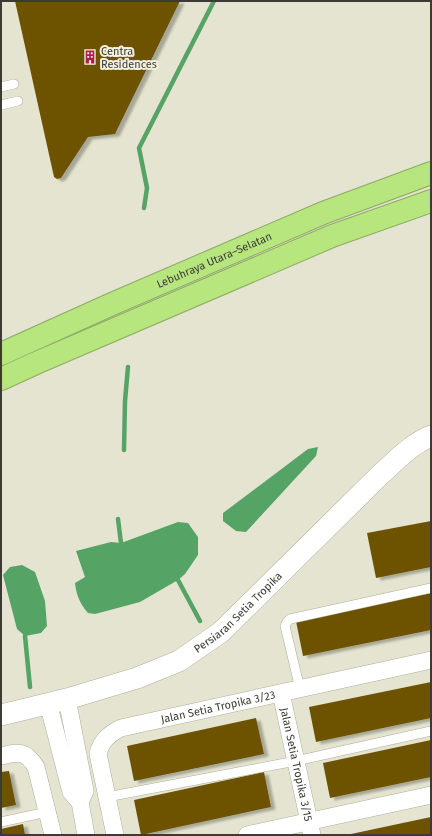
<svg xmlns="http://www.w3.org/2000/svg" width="432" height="836" font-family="'Fira Sans',sans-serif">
  <defs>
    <filter id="shadow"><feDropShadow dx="4.5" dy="2.5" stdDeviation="1" flood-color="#0004"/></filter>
  </defs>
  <rect width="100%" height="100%" fill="#e4e4d0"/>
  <path fill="#56a366" d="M318,447L316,456L246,532L236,531L223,521V513L308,449Z
    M178,522L188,523L198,537V555L185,574L178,580L140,602L95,614L88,613C80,604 76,594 75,583L85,577L76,551L111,542L121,543Z
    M22,565L35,572L45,601L47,626L41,633L25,636L17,629L3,575L10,567Z"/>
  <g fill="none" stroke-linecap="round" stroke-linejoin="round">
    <path stroke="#56a366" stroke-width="4.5" d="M144,208L147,188L139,148L214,1
      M124,450L125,401L128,367
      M118,519L121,543
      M178,580L200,621
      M25,636L30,687"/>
  </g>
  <path fill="#6d5300" filter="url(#shadow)" d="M15,1H180L115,134L88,137L61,178L57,179L54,177Z
    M431,521V567L376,578L367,533Z
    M431,593V630L303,656L296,621Z
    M431,682V718L316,742L309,707Z
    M256,718L264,754L134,781L127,746Z
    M431,740V777L330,798L323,763Z
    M9,771L16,805L1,808V772Z
    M264,772L271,807L141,835L134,800Z
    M431,817V835H351V834Z
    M23,824L25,835H1V829Z"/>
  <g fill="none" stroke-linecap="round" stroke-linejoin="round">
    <g stroke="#adae9b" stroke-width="10">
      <path id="service" d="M1,87L14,84
        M1,105L18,101
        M300,689L285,626L287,622L290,619L431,588
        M107,797L296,761L431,731
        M1,822L47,812"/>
    </g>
    <g stroke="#adae9b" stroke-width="18">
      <g id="minor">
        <path id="s1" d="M281,693L312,835"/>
        <path d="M67,699L85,791L80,802"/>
        <path d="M48,703L71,792L80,802L86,835"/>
        <path d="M1,756C19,752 25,750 36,767L53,835"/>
        <path id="s2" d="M115,835L98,754C101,741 109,734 121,728L431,660"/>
        <path d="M247,835L431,795"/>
      </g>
    </g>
    <g stroke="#adae9b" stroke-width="22">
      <g id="tertiary">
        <path id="s3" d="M1,715L67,699L137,678L179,661L221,632L381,474C397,460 411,444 431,436"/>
      </g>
    </g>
    <g stroke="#8caa64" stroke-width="24">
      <g id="motorway">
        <path id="s4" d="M1,354L112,304L323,213L431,173"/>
        <path d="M1,379L36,363L332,236L431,201"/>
      </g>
    </g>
    <use href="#service" stroke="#fff" stroke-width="9"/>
    <use href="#minor" stroke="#fff" stroke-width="17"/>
    <use href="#tertiary" stroke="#fff" stroke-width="21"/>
    <use href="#motorway" stroke="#b8e67e" stroke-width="22"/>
  </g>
  <defs>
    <g id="building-bare" transform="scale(1.08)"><path d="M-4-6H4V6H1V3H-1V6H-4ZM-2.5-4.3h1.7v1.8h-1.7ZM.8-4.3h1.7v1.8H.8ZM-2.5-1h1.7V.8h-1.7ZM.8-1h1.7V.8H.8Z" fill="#ae1d51" stroke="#f1f1dd" stroke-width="2.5" paint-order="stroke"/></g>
  </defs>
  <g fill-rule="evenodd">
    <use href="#building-bare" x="90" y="57"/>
  </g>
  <g text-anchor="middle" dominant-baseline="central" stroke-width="4" stroke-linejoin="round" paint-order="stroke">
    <g font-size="11" fill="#3b3b34" stroke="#f1f1dd" text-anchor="start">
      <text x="101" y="51">Centra<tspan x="101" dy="13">Residences</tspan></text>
    </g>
    <g font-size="11" fill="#3b3b34" stroke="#f1f1dd">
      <text stroke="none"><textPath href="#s4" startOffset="233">Lebuhraya Utara–Selatan</textPath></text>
      <text stroke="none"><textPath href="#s3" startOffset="263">Persiaran Setia Tropika</textPath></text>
      <text stroke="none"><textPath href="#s2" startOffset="218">Jalan Setia Tropika 3/23</textPath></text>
      <text stroke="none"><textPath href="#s1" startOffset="73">Jalan Setia Tropika 3/15</textPath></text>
    </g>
  </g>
  <rect width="432" height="836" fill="none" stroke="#3b3b34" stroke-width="4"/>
</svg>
